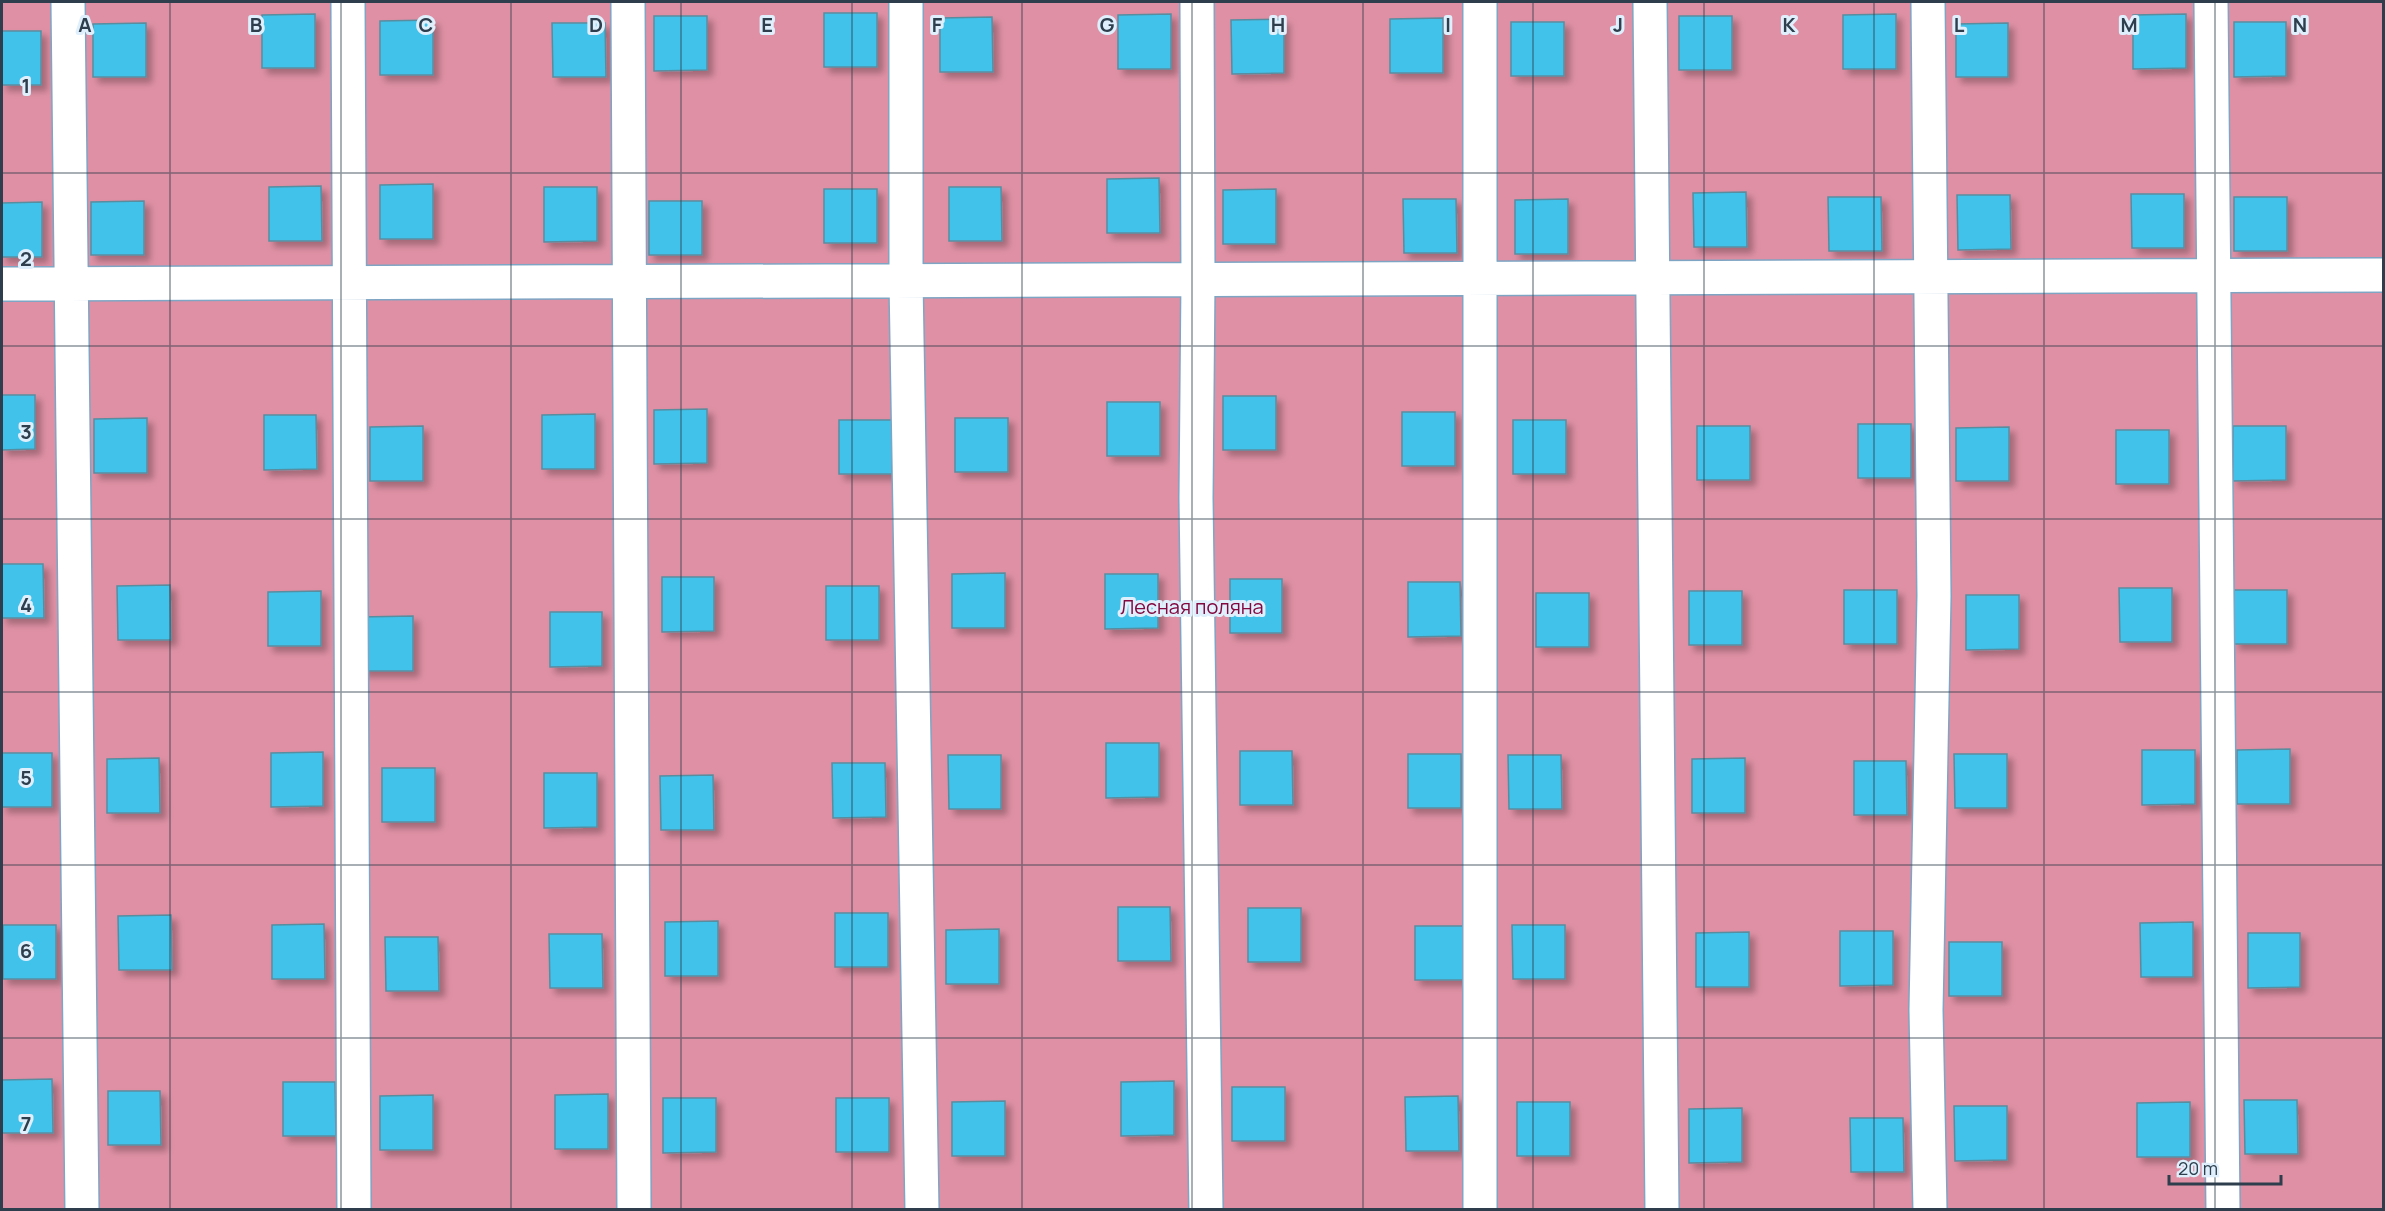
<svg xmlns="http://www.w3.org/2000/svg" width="2385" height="1211" font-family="Manrope,sans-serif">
  <defs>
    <filter id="shadow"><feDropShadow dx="5.5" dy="5.5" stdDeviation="3" flood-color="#0004"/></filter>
  </defs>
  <rect width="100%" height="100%" fill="#a9d1f2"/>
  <path fill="#df90a4" d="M2,2H2383V1209H2Z"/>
  <path fill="#3fc2ea" stroke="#598da0" stroke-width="1.5" filter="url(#shadow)" d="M824,13H877V67H824Z
    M315,14V68H262V15Z
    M1171,14V69H1118V15Z
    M1896,14V69H1843V15Z
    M2186,14V68L2133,69V15Z
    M654,16H707V70L654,71Z
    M1679,16H1732V70H1679Z
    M992,17L993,72H940V18Z
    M1443,18V73H1390V19Z
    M1284,19V73L1232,74L1231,20Z
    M433,20V75H380V21Z
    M1511,22H1564V76H1511Z
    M2234,22H2286V76L2234,77Z
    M146,23V77H93V24Z
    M552,23H605L606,77H553Z
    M2008,23V77H1956V24Z
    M2,31H41V85H2Z
    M1159,178L1160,233H1107V179Z
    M433,184V239H380V185Z
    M321,186L322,241H269V187Z
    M544,187H597V241L544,242Z
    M949,187H1001L1002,241H949Z
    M824,189H877V243H824Z
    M1276,189V244H1223V190Z
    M1746,192L1747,247H1694L1693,193Z
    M2131,194H2184V248H2132Z
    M1957,195H2010L2011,249L1958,250Z
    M1828,197H1881L1882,251H1829Z
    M2234,197H2287V251H2234Z
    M1403,199H1456L1457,253H1404Z
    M1568,199V254H1515V200Z
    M144,201V255H91V202Z
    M649,201H702V255H649Z
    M42,202V257H2V203Z
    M2,395H35V449L2,450Z
    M1223,396H1276V450H1223Z
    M1107,402H1160V456H1107Z
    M707,409V463L654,464V410Z
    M1402,412H1455V466H1402Z
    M595,414V469H542V415Z
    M264,415H316L317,469L264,470Z
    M147,418V473H94V419Z
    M955,418H1008V472H955Z
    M839,420H892V474H839Z
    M1513,420H1566V474H1513Z
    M1858,424H1911V478H1858Z
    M423,426V481H370V427Z
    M1697,426H1750V480H1697Z
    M2233,426H2286V480L2233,481Z
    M2009,427V481H1956V428Z
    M2116,430H2169V484H2116Z
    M2,564H43L44,618H2Z
    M1005,573V628H952V574Z
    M1105,574H1158V628L1105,629Z
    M662,577H714V631L662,632Z
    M1230,579H1282V633H1230Z
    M1408,582H1460L1461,636L1408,637Z
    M170,585L171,640H118L117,586Z
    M826,586H879V640H826Z
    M2119,588H2172V642H2120Z
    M1844,590H1897V644H1844Z
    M2234,590H2287V644H2234Z
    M321,591V646H268V592Z
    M1689,591H1742V645H1689Z
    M1536,593H1589V647H1536Z
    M1966,595H2019V649L1966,650Z
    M550,612H602V666L550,667Z
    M413,616V671H361L360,617Z
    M1106,743H1159V797L1106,798Z
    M2290,749V804H2237V750Z
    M2142,750H2195V804L2142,805Z
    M1240,751H1292L1293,805H1240Z
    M323,752V806L271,807V753Z
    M2,753H52V807H2Z
    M1408,754H1461V808H1408Z
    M1954,754H2007V808H1955Z
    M948,755H1001V809H949Z
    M1508,755H1561L1562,809H1509Z
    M159,758L160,813H107V759Z
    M1745,758V813H1692V759Z
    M1854,761H1906L1907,815H1854Z
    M832,763H885L886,817L833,818Z
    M382,768H435V822H382Z
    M544,773H597V827L544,828Z
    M713,775L714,830H661L660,776Z
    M1118,907H1170L1171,961H1118Z
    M1248,908H1301V962H1248Z
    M835,913H888V967H835Z
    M171,915L172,970H119L118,916Z
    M718,921V976H665V922Z
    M2193,922V977H2141L2140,923Z
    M324,924L325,979H272V925Z
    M3,925H56V979H3Z
    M1512,925H1565V979H1513Z
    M1415,926H1468V980H1415Z
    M999,929V984H946V930Z
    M1840,931H1893V985L1840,986Z
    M1749,932V987H1696V933Z
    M2248,933H2300V987L2248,988Z
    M549,934H602L603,988H550Z
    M385,937H438L439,991H386Z
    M1949,942H2002V996H1949Z
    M52,1079L53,1133H2V1080Z
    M1174,1081V1135L1121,1136V1082Z
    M283,1082H335L336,1136H283Z
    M1232,1087H1285V1141H1232Z
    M108,1091H160L161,1145H108Z
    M608,1094V1149H555V1095Z
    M433,1095V1150H380V1096Z
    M1458,1096L1459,1151H1406L1405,1097Z
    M663,1098H716V1152L663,1153Z
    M836,1098H889V1152H836Z
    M2244,1100H2297L2298,1154H2245Z
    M1005,1101V1156H952V1102Z
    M1517,1102H1570V1156H1517Z
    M2190,1102V1157H2137V1103Z
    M1954,1106H2007V1160L1955,1161Z
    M1742,1108V1162L1689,1163V1109Z
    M1850,1118H1903L1904,1172H1851Z"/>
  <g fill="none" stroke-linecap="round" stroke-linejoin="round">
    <g stroke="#7ea5c4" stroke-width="36">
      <path id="street" d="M68,2L82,1210
        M348,2L354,1210
        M628,2L634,1210
        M906,2V281L922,1210
        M1197,2L1198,281L1196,498L1206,1210
        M1480,2V1210
        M1650,2L1662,1210
        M1928,2L1934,596L1926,1010L1930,1210
        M2211,2L2223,1210
        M2,284L2384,275"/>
    </g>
    <use href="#street" stroke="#fff" stroke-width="33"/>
  </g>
  <path fill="none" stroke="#2e3e4c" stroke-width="1.5" stroke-opacity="0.55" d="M170,2V1210M341,2V1210M511,2V1210M681,2V1210M852,2V1210M1022,2V1210M1192,2V1210M1363,2V1210M1533,2V1210M1704,2V1210M1874,2V1210M2044,2V1210M2215,2V1210M2,173H2384M2,346H2384M2,519H2384M2,692H2384M2,865H2384M2,1038H2384"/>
  <g text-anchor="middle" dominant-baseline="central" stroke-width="6" stroke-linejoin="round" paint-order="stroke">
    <g font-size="20" fill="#83083f" stroke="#dfeffc">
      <text x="1192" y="606">Лесная поляна</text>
    </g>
  </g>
  <g font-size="20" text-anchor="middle" font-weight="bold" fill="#2e3e4c" stroke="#dfeffc" stroke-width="6" stroke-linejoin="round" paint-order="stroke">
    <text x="85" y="32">A</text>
    <text x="256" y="32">B</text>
    <text x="426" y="32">C</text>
    <text x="596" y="32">D</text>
    <text x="767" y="32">E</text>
    <text x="937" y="32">F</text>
    <text x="1107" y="32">G</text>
    <text x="1278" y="32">H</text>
    <text x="1448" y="32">I</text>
    <text x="1618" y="32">J</text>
    <text x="1789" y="32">K</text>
    <text x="1959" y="32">L</text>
    <text x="2129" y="32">M</text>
    <text x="2300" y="32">N</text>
    <text x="26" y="93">1</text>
    <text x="26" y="266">2</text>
    <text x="26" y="439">3</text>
    <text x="26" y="612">4</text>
    <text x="26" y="785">5</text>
    <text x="26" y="958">6</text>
    <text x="26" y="1131">7</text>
  </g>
  <rect width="2385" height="1211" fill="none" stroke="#2e3e4c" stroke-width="6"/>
  <path d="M2169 1175v9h112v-9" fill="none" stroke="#2e3e4c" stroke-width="3"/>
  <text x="2178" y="1175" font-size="18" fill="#2e3e4c" stroke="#dfeffc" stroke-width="4.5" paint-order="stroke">20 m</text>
</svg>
